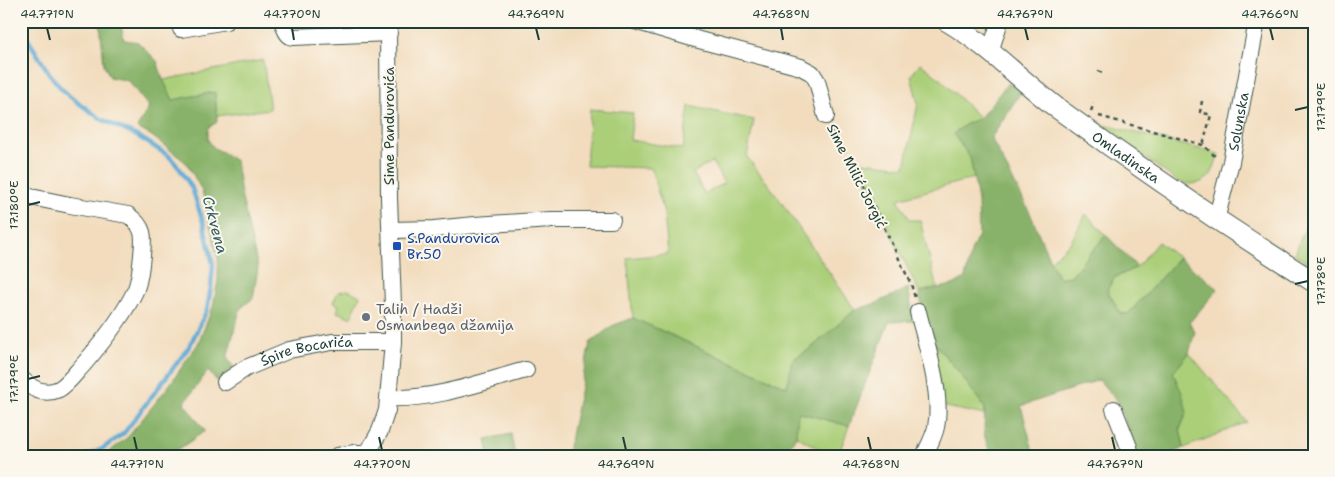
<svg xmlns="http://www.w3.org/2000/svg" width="1335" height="477" font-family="'Shantell Sans',sans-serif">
  <rect width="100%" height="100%" fill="#fbf7ec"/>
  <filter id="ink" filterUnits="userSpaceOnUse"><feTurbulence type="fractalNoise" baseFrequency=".02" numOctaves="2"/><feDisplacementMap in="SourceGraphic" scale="10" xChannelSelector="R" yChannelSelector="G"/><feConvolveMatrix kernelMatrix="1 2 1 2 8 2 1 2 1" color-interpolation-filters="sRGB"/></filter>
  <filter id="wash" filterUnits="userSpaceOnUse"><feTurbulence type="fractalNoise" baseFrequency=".0096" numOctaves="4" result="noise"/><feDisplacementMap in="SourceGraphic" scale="20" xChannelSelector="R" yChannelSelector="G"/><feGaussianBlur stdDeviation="1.12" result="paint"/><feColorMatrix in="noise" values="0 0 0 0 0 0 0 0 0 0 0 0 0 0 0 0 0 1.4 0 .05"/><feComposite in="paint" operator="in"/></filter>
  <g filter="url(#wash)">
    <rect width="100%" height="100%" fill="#f2dcbd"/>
    <path fill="#abcf79" stroke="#658656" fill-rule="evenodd" d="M263,60L270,109L217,116L215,92L173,100L163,80Z
      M920,63L940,79L980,118L966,124L954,134L970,156L974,178L898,199L910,220H920L937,289L919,292L856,161L905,167L918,103L911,76Z
      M689,106L754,120L747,157L775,193L855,310L810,349L792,360L787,387L633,318L627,258L668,254L664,213L651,168L586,166L590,109L633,113L630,140L683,149ZM712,162L724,183L705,194L693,173Z
      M1098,123L1219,154C1216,160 1215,168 1211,174C1204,185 1188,186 1177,181Z
      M1314,203V268L1295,254Z
      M1086,214L1106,235L1071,276L1059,278L1050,261L1070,243Z
      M1158,242L1179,258L1128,314L1120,313L1107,290L1114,278L1137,267Z
      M348,290L360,296L351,318L337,312L339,306L333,303L338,292Z
      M934,343L958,371L973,391L985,408L984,415L942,406Z
      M1189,353L1247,422L1184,448L1180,429L1187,412L1173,373Z
      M798,412L849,426L838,456H833L796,436Z"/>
    <path fill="#88b269" stroke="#54784e" d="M107,21H120L124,40L138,42L157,61L163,80L173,100L215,92L217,122L208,128V140L213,147L236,161L241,194L258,268L253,298L240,309L227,358L234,368L217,381L208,371L184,403L205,431L179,449L159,456H104L128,437L168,387L198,344L213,307L218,280V259L202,191L189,167L183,160L152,136L137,128L149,107L128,81L110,77L104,65L100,23Z
      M1008,83L1021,92L991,138L1030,213L1050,261L1059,278L1071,276L1106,235L1137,267L1114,278L1107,290L1120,313L1128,314L1179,258L1218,289L1189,323L1195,331L1189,353L1173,373L1182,393L1187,412L1180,429L1184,448L1165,456H1137L1129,433L1117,401L1099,380L1021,406L1032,447V456H991L984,434L985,408L958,371L934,343L926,325L919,292L953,285L965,278L972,249L979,235L978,201L970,157L953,134L966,124L980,118Z
      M908,288L914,321L889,322L849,426L798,412L796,436L784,456H541L568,451L590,343L612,326L633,318L787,387L792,360L810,349L855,310L877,303Z
      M511,434L515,456H489L486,439Z"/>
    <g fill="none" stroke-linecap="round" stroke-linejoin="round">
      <path stroke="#5ba8d4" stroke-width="4.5" d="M24,33L49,73L59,86L69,96L101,119L139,137L169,156L180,169L192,188L204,225L213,264L211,287L207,310L189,347L124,433L102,449L86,456"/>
    </g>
  </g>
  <g filter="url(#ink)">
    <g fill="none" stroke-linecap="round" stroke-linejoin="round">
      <g stroke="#3f5549" stroke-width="18">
        <g id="minor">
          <path d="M282,21C285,27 286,36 293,37L389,33"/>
          <path d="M635,21L699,40L801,67L812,73L817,81L826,116"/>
          <path d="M181,29L226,21"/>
          <path d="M990,52L1000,21"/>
          <path d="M21,195L70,205L128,215C145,227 144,236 142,255C141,266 140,278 136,289C125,314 101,344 83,365C77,371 67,385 59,389C44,396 31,389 21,378"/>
          <path id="s1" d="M1216,220L1231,162L1257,21"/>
          <path d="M391,230L434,229L475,225L551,220H612"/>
          <path d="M918,312C926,344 943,394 936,427C934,437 928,447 924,456"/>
          <path id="s2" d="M225,382L246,368L289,350L332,342H393"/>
          <path d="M389,398C435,400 482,382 526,370"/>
          <path d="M1114,409L1129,447L1131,456"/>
          <path d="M337,456L353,453H369"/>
          <path d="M366,456L380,431L387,410L393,342V305L389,198L388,21"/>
        </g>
      </g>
      <g stroke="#3f5549" stroke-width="22">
        <g id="major">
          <path id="s3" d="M947,21C988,45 1020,80 1057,108C1141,169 1226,227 1314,282"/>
        </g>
      </g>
      <path stroke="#3f5549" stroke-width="2.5" stroke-dasharray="4 4" stroke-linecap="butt" d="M1098,71L1103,73
        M1202,101L1200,112L1211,115L1203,145
        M1091,111L1094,103
        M1099,116L1203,145L1217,158
        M831,129L859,175L911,284L915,298"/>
      <use href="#minor" stroke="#fff" stroke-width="16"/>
      <use href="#major" stroke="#fff" stroke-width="20"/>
    </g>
  </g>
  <path fill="none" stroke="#1f3d34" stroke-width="2" d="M47,28L50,40M292,28L294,40M536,28L539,40M781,28L783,40M1025,28L1028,40M1270,28L1273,40M1295,110L1308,107M28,205L40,202M1295,284L1308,281M28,379L40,376M134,437L137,450M379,437L382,450M623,437L626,450M868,437L871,450M1112,437L1115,450"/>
  <rect fill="#1a4fb4" stroke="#fbf7ec" stroke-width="2" x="392" y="241" width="10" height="10" rx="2.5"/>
  <circle fill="#6b7280" stroke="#fbf7ec" stroke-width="2" cx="366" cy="317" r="5"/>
  <g text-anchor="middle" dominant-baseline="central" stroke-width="4" stroke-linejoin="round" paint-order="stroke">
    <g font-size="14" fill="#1f3d34" stroke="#fbf7ec">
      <text stroke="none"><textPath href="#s1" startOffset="101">Solunska</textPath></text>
      <text transform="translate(389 126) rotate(-90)">Sime Pandurovića</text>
      <text stroke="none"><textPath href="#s3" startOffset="225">Omladinska</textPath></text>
      <text transform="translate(857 176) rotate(63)">Sime Milić Jorgić</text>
      <text stroke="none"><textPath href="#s2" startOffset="89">Špire Bocarića</textPath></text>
    </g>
    <g font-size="14" fill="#164399" stroke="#fbf7ec" text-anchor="start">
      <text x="407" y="238">S.Pandurovica<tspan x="407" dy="16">Br.50</tspan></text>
    </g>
    <g font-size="14" fill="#5b616d" stroke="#fbf7ec" text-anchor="start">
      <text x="376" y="309">Talih / Hadži<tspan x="376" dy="16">Osmanbega džamija</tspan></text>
    </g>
    <g font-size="15" font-style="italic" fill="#315d64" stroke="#fbf7ec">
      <text transform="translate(215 225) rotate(75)">Crkvena</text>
    </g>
  </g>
  <rect width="1335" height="477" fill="none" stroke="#fbf7ec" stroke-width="55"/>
  <rect x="28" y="28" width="1280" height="422" fill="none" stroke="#1f3d34" stroke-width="2"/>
  <g font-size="12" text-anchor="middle" fill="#1f3d34">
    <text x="47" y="18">44.771°N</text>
    <text x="292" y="18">44.770°N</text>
    <text x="536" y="18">44.769°N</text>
    <text x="781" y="18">44.768°N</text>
    <text x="1025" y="18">44.767°N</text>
    <text x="1270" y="18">44.766°N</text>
    <text transform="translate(1321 107) rotate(-90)" y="4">17.179°E</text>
    <text transform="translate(14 205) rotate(-90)" y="4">17.180°E</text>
    <text transform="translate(1321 281) rotate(-90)" y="4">17.178°E</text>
    <text transform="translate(14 379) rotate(-90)" y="4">17.179°E</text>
    <text x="137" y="468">44.771°N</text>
    <text x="382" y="468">44.770°N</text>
    <text x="626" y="468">44.769°N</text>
    <text x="871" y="468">44.768°N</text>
    <text x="1115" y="468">44.767°N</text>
  </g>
</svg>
